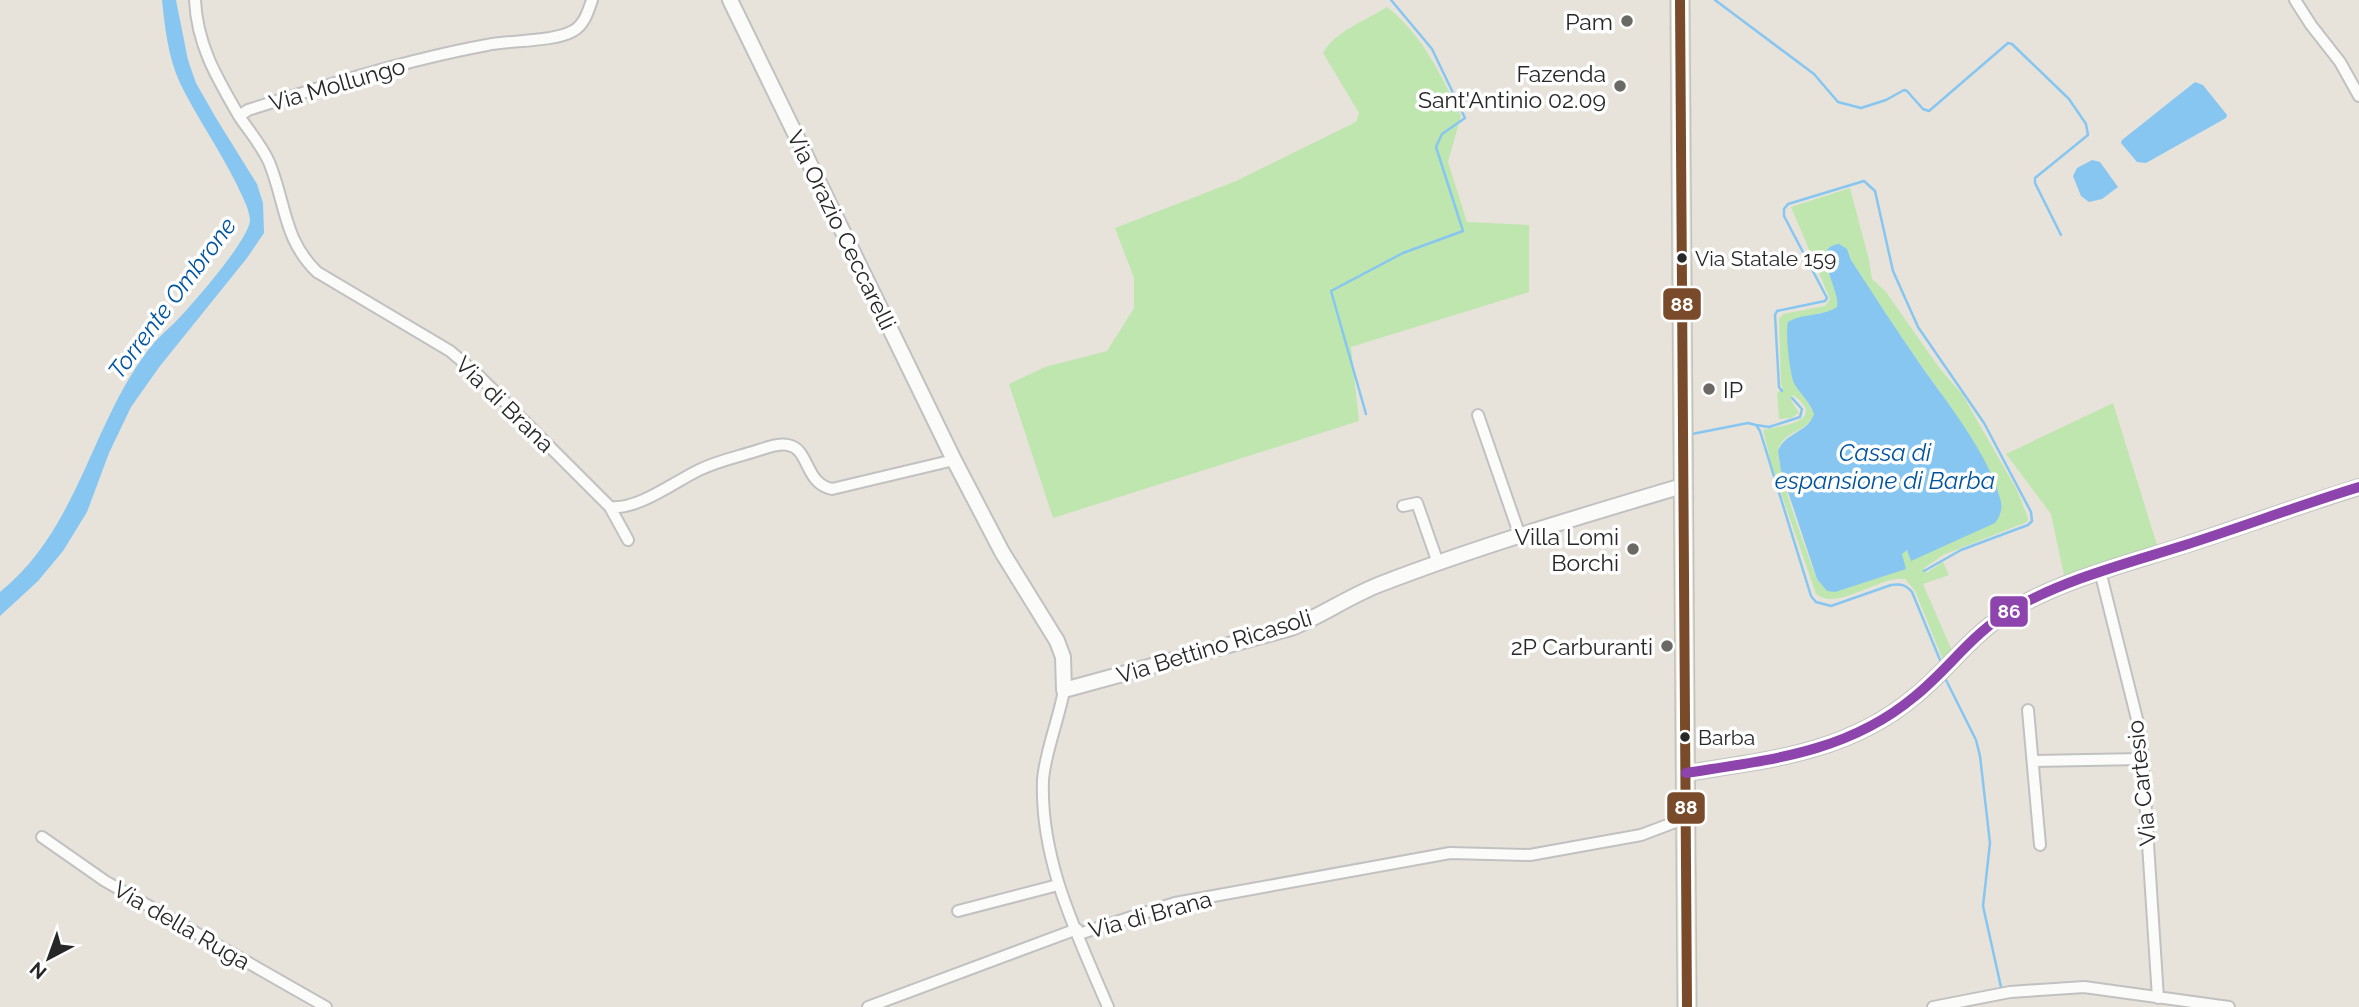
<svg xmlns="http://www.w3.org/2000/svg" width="2359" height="1007" font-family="Raleway,sans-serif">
  <rect width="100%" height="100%" fill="#e7e3db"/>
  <path fill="#bfe6af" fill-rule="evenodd" d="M1387,7C1425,38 1440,74 1461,116L1448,162L1467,222L1529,225V292L1351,347L1359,421L1053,518L1009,384L1045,367L1107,351L1134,308V278L1115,228L1236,181L1356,122L1359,113L1323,53C1335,31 1367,20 1387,7Z
    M1850,188L1869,260L1872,279L1886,292L1940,369L1962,394L2017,490L2028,518L2027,522L1943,555L1924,568L1926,573L1943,562L1949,575L1923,584L1953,653L1943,660L1915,591L1905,579C1880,575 1837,612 1816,594L1772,467L1763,430C1781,426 1829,421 1793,395L1790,398L1799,413L1791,418L1779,419L1777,393L1783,388L1781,385L1779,319L1783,314L1825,306L1830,299L1791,207ZM1832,245L1847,249L1851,260C1866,283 1879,306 1895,328C1933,383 1975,435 2000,497L1911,560L1907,550L1901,554L1905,569L1817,579C1809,559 1773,462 1779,447C1786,430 1808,432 1814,414C1810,403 1802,396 1797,386C1783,360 1804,337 1817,314L1831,311L1837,307C1841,286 1813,262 1832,245Z
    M2113,403L2157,545L2156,548L2065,580L2051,514L2006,454Z"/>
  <path fill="#86c6f1" d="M162,0H176L188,60L196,83L216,118L257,184L263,203L264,233L247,258L160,366L131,407L109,453L87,512L63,551L38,581L0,616V592C79,528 90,426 149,349C159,336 172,326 182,315C196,300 250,238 250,220C249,208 242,196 237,185C220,150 197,118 180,83C168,57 165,28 162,0Z
    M2195,82L2203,85L2227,115L2226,118L2146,163L2137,162L2121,143L2122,140Z
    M2092,160L2100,162L2118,187L2102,199L2089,202L2081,196L2073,176L2077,168Z
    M1839,244L1847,249L1851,260C1874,295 1896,330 1920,364C1946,401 1989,455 2000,498C2003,508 2001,515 1995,523L1911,561L1907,550L1902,554L1906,569L1835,592L1827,591L1817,579L1781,471L1778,451C1785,432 1808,433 1814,414C1810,402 1802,396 1795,385C1790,377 1785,333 1788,322C1802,313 1822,317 1837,307C1841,289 1808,247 1839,244Z"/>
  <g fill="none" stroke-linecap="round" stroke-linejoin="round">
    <path stroke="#86c6f1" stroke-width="2.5" d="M1715,0L1814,74L1838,102L1861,108L1886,100L1904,90L1907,91L1923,109L1929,111L2008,43L2012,44L2069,99L2086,124L2088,135L2035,178V183L2061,235
      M1671,28L1673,66
      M1689,74L1690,116
      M1782,391L1779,387L1775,315L1777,311L1825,301L1827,298L1784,216V209L1788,204L1864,181L1875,191L1893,271L1918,327L1984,423L2031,512L2032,521L2028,525L1961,550L1924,571
      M1366,414L1331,291L1403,253L1463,231L1436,147L1442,134L1465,118L1432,49L1391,0
      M1756,425L1769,427L1800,417L1802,409L1792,398
      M1692,434L1748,423L1756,425L1760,431L1811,596L1816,602L1831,606L1891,585C1901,584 1905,584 1912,592L1940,660
      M1692,440V490
      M1692,527L1693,496
      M1945,678L1976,740L1980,756L1990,843L1983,906L2001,987"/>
    <g stroke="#c2c1c2" stroke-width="14">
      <path id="minor" d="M195,0C197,45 217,78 239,116
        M592,0C588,12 584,25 573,31C553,42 511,40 487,45C406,60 327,85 248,110L239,116C249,131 262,146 269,162C286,203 283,239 317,272L450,351L477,374L610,507L628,540
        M2295,0L2311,25L2340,62L2359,96
        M1478,415L1520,536
        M1403,506L1417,503L1438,563
        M610,507C638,510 674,482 699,470C717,461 737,457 756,451C766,448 778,443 788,445C810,449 804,483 832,489L954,460
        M2100,571L2141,735L2158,998
        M1064,690C1059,719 1045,752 1043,780C1040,861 1077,934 1108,1007
        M2028,710L2040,845
        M2033,761L2142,759
        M42,837L105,881L326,1007
        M958,911L1058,885
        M1079,934L1175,903L1450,853L1530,855L1641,835L1686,818
        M868,1007L1077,929
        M1933,1007L2010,992L2084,987L2229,1007"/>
    </g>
    <g stroke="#c2c1c2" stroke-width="18">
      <path id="tertiary" d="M730,0L954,460L1002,552L1057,641L1063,657L1064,690L1291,628C1321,616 1348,597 1378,585C1476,547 1578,517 1679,487L1685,488
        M1686,773C1768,760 1847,753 1914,697C1950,668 1971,634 2013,609C2066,579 2125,564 2182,546C2242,527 2300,505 2359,487"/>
    </g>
    <g stroke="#c3c1bf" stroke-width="21">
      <path id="primary" d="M1680,0L1687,1007"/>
    </g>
    <use href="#minor" stroke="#fbfbfa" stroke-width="10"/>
    <use href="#tertiary" stroke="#fbfbfa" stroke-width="14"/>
    <use href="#primary" stroke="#e7e5d0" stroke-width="18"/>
    <g stroke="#fff" stroke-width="16">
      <path id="bus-1" d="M1680,0L1687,1007"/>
    </g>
    <g stroke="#fff" stroke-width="16">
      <path id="bus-2" d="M1686,773C1768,760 1847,753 1914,697C1950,668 1971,634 2013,609C2066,579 2125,564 2182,546C2242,527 2300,505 2359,487"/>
    </g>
    <use href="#bus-1" stroke="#7a4b2a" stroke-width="10"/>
    <use href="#bus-2" stroke="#8e44ad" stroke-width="10"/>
  </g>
  <g fill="#6a6966" stroke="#fff" stroke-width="2.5">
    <circle cx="1627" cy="21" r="7"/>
    <circle cx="1620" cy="86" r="7"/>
    <circle cx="1709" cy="389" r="7"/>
    <circle cx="1633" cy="549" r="7"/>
    <circle cx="1667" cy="646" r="7"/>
  </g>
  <g fill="#272727" stroke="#fff" stroke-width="2.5">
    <circle cx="1682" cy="258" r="6"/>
    <circle cx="1685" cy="737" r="6"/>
  </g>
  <g text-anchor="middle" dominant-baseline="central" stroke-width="7" stroke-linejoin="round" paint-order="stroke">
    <g font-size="21" fill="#272727" stroke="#fff" text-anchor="start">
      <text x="1695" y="258">Via Statale 159</text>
      <text x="1698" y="737">Barba</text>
    </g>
    <g font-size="23" fill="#272727" stroke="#fff" text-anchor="end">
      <text x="1613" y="21">Pam</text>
      <text x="1606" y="73">Fazenda<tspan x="1606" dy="26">Sant'Antinio 02.09</tspan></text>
      <text x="1723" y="389" text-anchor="start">IP</text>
      <text x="1619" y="536">Villa Lomi<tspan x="1619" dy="26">Borchi</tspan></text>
      <text x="1653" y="646">2P Carburanti</text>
    </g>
    <g font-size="23" fill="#272727" stroke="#fff">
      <text transform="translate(337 84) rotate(-16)">Via Mollungo</text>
      <text transform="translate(842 230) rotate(64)">Via Orazio Ceccarelli</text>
      <text transform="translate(505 404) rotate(44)">Via di Brana</text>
      <text transform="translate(1214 646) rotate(-17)">Via Bettino Ricasoli</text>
      <text transform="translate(2141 783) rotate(-96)">Via Cartesio</text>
      <text transform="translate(1150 914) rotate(-15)">Via di Brana</text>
      <text transform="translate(182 925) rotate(30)">Via della Ruga</text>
    </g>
    <g font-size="24" font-style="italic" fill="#0053a1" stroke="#fff">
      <text transform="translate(172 298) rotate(-53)">Torrente Ombrone</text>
      <text x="1885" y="452">Cassa di<tspan x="1885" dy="28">espansione di Barba</tspan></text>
    </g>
  </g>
  <g stroke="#fff" stroke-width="2.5">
    <rect x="1662" y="287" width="40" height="34" rx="7" fill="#7a4b2a"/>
    <rect x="1989" y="595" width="40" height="33" rx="7" fill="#8e44ad"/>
    <rect x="1666" y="791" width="40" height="34" rx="7" fill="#7a4b2a"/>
  </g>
  <g font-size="19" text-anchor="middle" font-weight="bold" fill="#fff">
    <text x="1682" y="311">88</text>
    <text x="2009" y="618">86</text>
    <text x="1686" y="814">88</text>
  </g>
  <g transform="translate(49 958) rotate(221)" stroke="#ffffff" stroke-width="5" paint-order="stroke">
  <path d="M0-5L12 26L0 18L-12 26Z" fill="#272727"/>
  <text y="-10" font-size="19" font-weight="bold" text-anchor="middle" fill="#272727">N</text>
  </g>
</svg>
